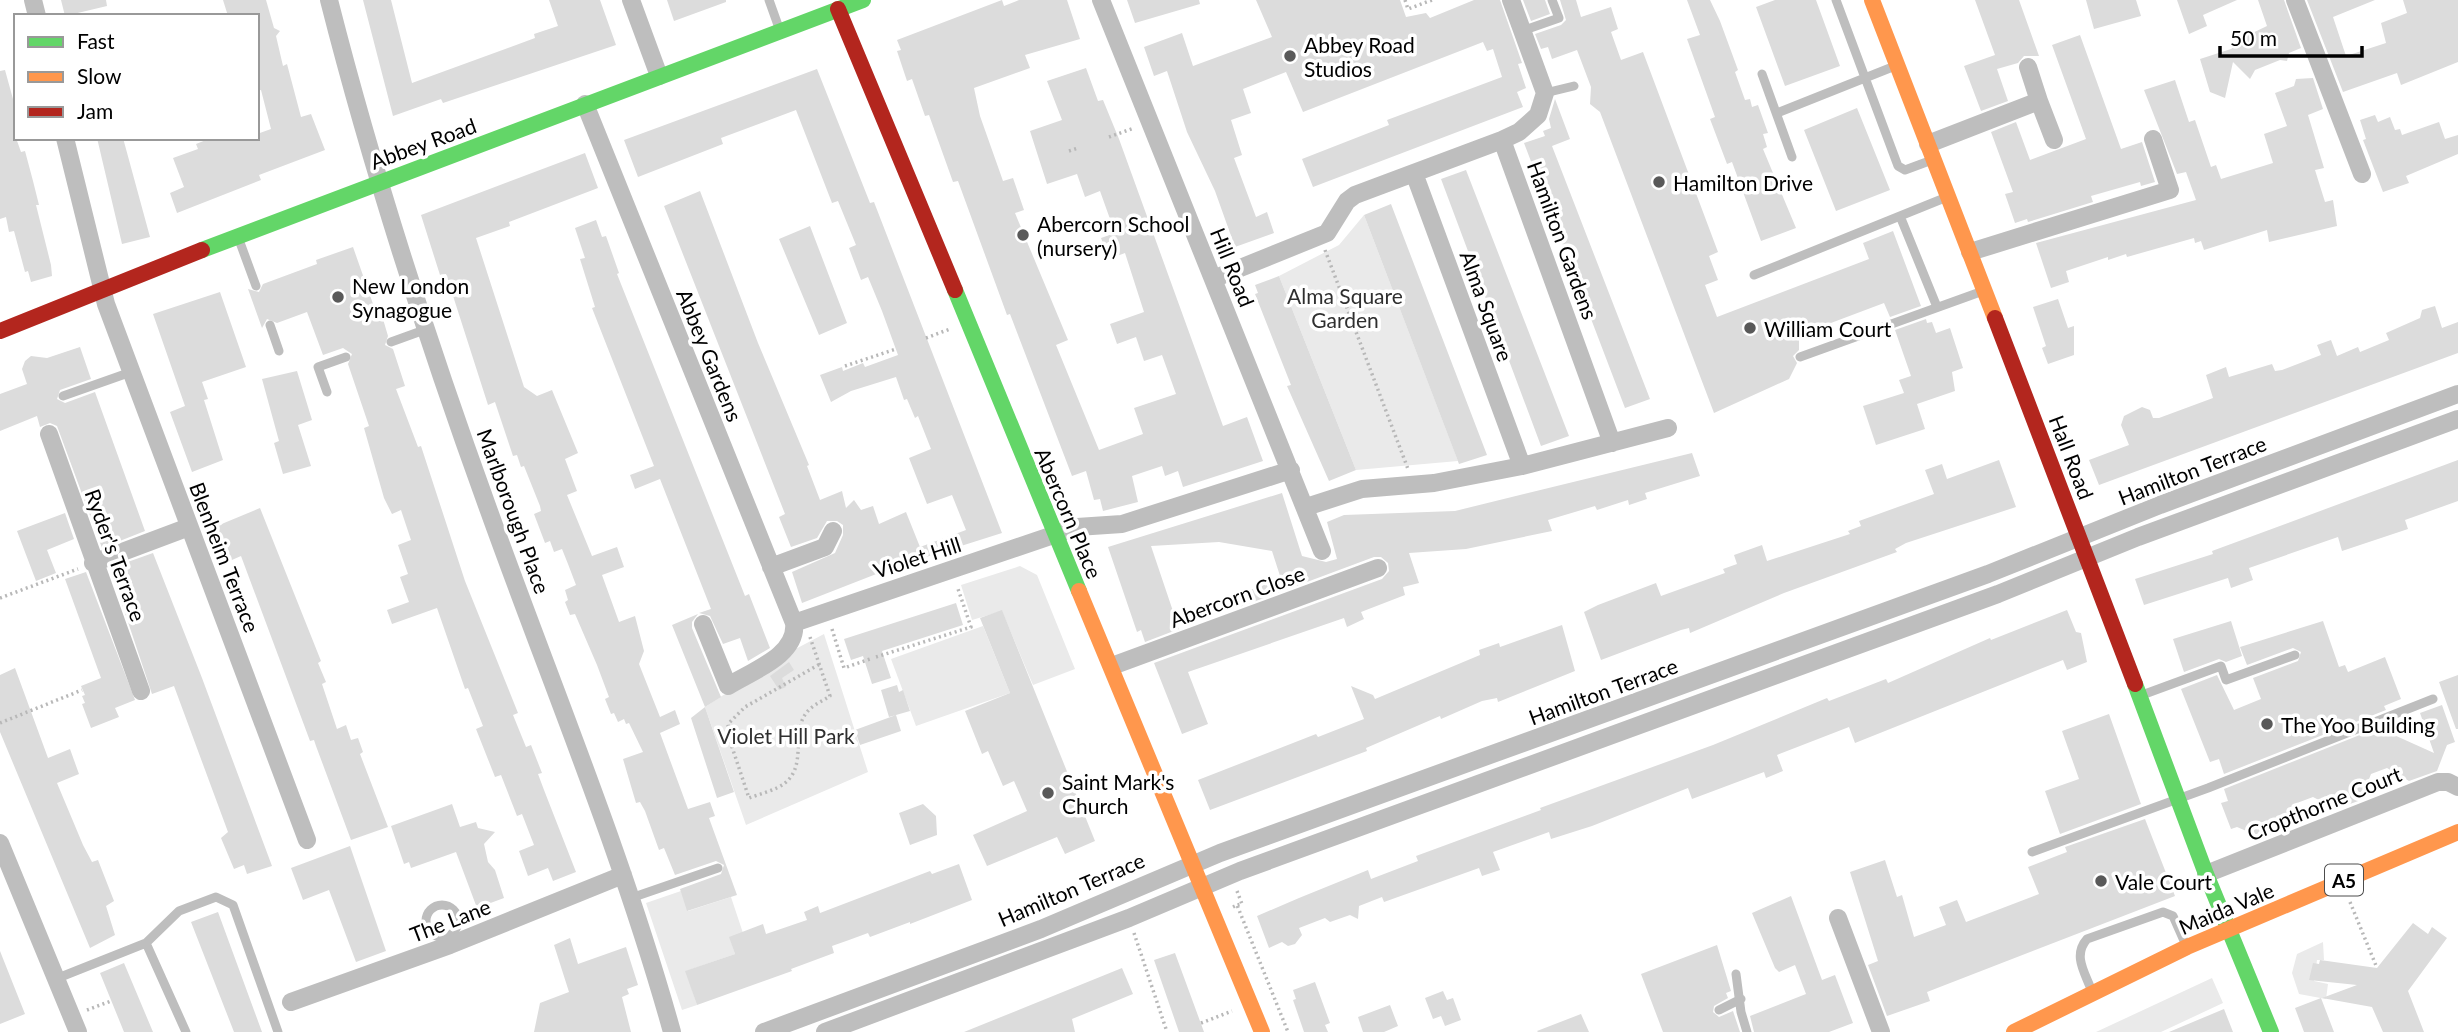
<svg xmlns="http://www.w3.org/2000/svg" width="2458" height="1032" font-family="Lato,sans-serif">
  <rect width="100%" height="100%" fill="#fff"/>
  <path fill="#eaeaea" d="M1364,215L1458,461L1356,470L1279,276L1339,245Z
    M1020,566L1037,575L1075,669L1033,685L1002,611L972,620L961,585Z
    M983,626L1010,693L916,726L891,659Z
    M824,634L868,772L746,825L705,707L786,654Z
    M681,891L688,911L731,897L743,933L730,938L735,954L686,971L697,1005L682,1010L646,903Z
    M2323,942L2324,960H2317L2314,981L2328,984L2326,999L2299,994L2292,973L2297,954Z
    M2212,978L2223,1003L2161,1032H2096Z"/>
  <path fill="#dcdcdc" d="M61,0H106L107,6L65,16Z
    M223,0H266L274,28L280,31L276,36L283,66L287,64L301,117L311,114L325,150L259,175L261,180L177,213L170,193L184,187L173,158L198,149L196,144L211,138H257V134L271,129L261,90L257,91V16H228Z
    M363,0H391L412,83L535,38L534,34L558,26L549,0H600L616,45L443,103L441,99L393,116Z
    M667,0H726V2L674,21Z
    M1002,0L1004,6L1019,0H1067L1080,39L1025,55L1030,68L974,88L980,116L1003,181L1013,178L1024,210L1015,213L1068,340L1056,345L1099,450L1143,434L1134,408L1176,394L1162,355L1144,361L1136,337L1117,344L1110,324L1144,312L1125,253L1109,259L1101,238L1115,233L1100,191L1085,197L1077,174L1047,184L1030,131L1062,120L1047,81L1086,68L1098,101L1103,100L1119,139L1223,426L1247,417L1263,461L1183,487L1178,471L1165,476L1162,466L1132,476L1138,502L1103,511L1100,499L1094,500L1086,471L1072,476L1010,314L1007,315L958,181L953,182L929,115L925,116L912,79L907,81L897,51L901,50L897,40Z
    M1127,0H1199L1200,4L1135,23Z
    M1256,0H1400L1406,17L1426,13L1430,18L1474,0H1500L1522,63L1518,64L1526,88L1517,92L1523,107L1313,187L1302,159L1389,125L1387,120L1502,77L1493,49L1487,51L1483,42L1303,112L1286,72L1243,89L1251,113L1231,120L1242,155L1234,158L1256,217L1267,212L1274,233L1235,247L1215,191L1187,132L1167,71L1154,76L1144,47L1182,33L1193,66L1272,37Z
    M1523,0H1545L1550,14L1531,21Z
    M1560,0H1576L1581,17L1611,7L1618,29L1611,32L1621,60L1643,52L1718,252L1709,256L1718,280L1705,285L1717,317L1869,259L1863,243L1893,231L1921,306L1890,317L1884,303L1799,335V350L1793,356L1797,363L1789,379L1714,413L1600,112L1590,104L1591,87L1577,50L1552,59L1548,47L1541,49L1535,34L1561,25L1566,20Z
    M1687,0H1710L1720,21L1738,70L1735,72L1745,100L1750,99L1752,107L1758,105L1768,133L1763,134L1767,147L1763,149L1796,228L1761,241L1732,162L1727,164L1710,119L1715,117L1687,39L1700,35Z
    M1775,0H1816L1840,66L1785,86L1756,7Z
    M1975,0H2019L2039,56H2024L2018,63L1997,69L2008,101L1981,111L1964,66L1995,55Z
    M2086,0H2136L2141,16L2094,29Z
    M2177,0H2237L2203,15L2207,26L2189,34Z
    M2258,0H2284L2301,48L2289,53L2287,61L2280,60L2255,70L2250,79L2233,62L2225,98L2210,92L2200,59L2231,49L2241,42L2242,38L2267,26Z
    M2307,0H2375L2333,17L2346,56L2386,43L2381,23L2407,13L2403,0H2458V62L2401,85L2397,73L2343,92Z
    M2080,35L2121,149L2142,142L2155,182L2141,186L2140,182L2091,196L2093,202L2028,222L2027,219L2015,223L2005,194L2013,192L1991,132L2016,122L2030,160L2086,139L2052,45Z
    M817,69L870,203L874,202L1002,533L923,558L921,551L881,565L884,571L802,603L792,572L835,553L843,535V525L837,521H827L817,538L791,547L779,517L785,514L664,206L700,191L758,343L809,465L807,466L820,500L842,491L846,508L854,500L861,510L873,506L879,524L906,512L920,547L966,530L952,495L927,504L909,458L931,449L918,416L915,418L907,399L904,400L896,377L851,391L831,402L820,375L842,367L843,371L863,363L865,367L898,355L882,311L868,277L861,280L849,248L856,245L838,201L832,203L796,110L721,138L723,144L638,177L624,140Z
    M5,70L16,110V138L21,152L25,151L33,181L39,205H36L51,265L52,276L31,282L28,271L25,272L14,231L9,232L6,217L0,219V71Z
    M2313,78L2323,109L2308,115L2324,168L2315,170L2325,202L2333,200L2337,226L2269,242L2267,230L2204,250L2201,241L2195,243L2194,238L2127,257L2126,254L2108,260V257L2066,271L2069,282L2051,288L2036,243L2196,200L2186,172L2177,174L2144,90L2175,80L2189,122L2195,120L2211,167L2216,165L2221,179L2273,163L2264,134L2287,126L2275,93L2294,86L2296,79Z
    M1555,99L1570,139L1552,146L1650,399L1625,408L1524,143L1545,136L1543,131L1551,128L1549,119Z
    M1857,108L1890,190L1836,211L1804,130Z
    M2375,115L2378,122L2390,117L2395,130L2400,129L2402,135L2439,122L2445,139L2458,135V154L2406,176L2409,183L2383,192L2363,140L2366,139L2360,120Z
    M97,138H123L150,237L122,244Z
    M585,153L598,188L509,222L510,226L476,238L524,387L537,396L552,390L578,453L565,459L577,491L567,495L592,556L617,547L624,567L602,575L619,622L635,616L644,651L639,664L660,717L675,710L680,724L660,733L688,809L710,802L715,816L709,818L737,895L687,911L680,889L721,874L724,865L716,861L675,875L664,848L659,850L645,811L640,802L636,803L623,759L643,752L629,723L626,724L624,719L618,722L614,713L611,714L605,699L609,697L597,665L575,614L570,615L565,602L568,600L565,590L576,585L568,564L562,549L554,552L550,541L545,543L534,514L541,511L540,506L524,466L521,467L517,455L513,456L495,402L488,405L446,274L440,275L421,215Z
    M1466,170L1569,436L1541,446L1441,179Z
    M1391,204L1487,455L1459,464L1364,215Z
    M596,220L602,237L606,236L619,273L617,274L745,596L749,594L770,648L748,661L740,638L723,644L710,616L699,613L711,609L660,479L635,489L630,475L654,466L592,308L595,307L580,259L585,258L575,228Z
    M810,226L847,323L819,335L779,239Z
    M353,247L379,321L383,319L388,336L385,345L393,349L405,386L396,389L418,447L421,446L465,581L518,713L513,715L526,747L531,745L542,773L538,774L544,790L576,872L553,881L548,868L528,876L519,851L534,845L522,814L517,816L501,775L495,777L476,729L483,726L468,688L465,689L437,608L392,624L387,610L409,602L400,577L408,574L398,545L411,540L401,510L392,514L384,498L364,428L369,426L348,364L352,354L343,348L323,355L307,312L277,323L267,319L262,328L248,289L259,292L263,284L317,264L316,260Z
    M1279,276L1356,470L1329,481L1287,386L1291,385L1255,294L1258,293L1255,285Z
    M220,292L246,367L202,382L208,399L204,400L223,460L192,472L170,412L185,406L153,314Z
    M2058,299L2068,328L2074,326V355L2048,364L2042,348L2046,346L2033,307Z
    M2435,306L2442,328L2458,322V353L2099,485L2089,460L2129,445L2121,425L2124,416L2142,407L2150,410L2153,418H2159L2213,398L2206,375L2226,367L2229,377L2272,364L2275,371L2282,370L2321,355L2317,345L2331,340L2337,356L2358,347L2360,352L2389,340L2386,333L2420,318L2422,310Z
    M1926,319L1927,323L1932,322L1936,333L1950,328L1963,368L1952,372L1955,391L1917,404L1925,429L1876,445L1863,406L1904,393L1899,380L1911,376L1895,330Z
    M80,347L91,379L60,390L57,399L65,403L95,392L145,531L102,548L57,426L50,423L40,427L37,416L0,431V394L27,384L22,369L25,361L31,356L47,358Z
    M297,371L312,420L298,425L311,466L283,474L274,443L279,441L262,379Z
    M1692,453L1700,476L1645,493L1647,499L1629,505L1628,500L1597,510L1595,506L1548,520L1552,531L1466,549L1409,553L1419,583L1403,587L1405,595L1361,612L1364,619L1347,627L1344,618L1188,672L1208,724L1182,734L1154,663L1382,579L1389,571L1388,563L1381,557H1374L1237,608L1233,596L1281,579L1272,551L1219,542L1151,546L1179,629L1145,642L1141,630L1137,632L1108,547L1282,493L1302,556L1326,562L1337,559L1327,522L1344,515L1455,511Z
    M1999,460L2016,507L1906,543L1895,549L1897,552L1784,593L1690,633L1689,628L1681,630L1601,660L1584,612L1598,605L1656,583L1661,596L1725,573L1723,569L1737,564L1734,555L1762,545L1767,561L1850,534L1848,531L1861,526L1859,521L1934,494L1925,470L1942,464L1947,479Z
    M2458,460V501L2405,520L2408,529L2342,551L2338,537L2249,568L2253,580L2231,588L2228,578L2144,605L2135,579L2213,554L2212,551Z
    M260,508L321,661L318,663L326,682L322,684L337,729L346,725L351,740L358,738L363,752L360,754L388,827L351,840L316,746L314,740L310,741L241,556L225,563L212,528Z
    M65,513L74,539L47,550L56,573L36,581L17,531Z
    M153,553L202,678L272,866L247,874L244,865L234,869L221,838L228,832L174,686L152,694L120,598L132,594L122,564Z
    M86,572L135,700L115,708L119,717L91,728L82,704L85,703L82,696L85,695L81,686L101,678L65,579Z
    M956,603L963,625L882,651L891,678L872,684L863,656L851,660L844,639Z
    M1002,610L1095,841L1065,854L1057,837L987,866L973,835L1027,811L1014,781L1003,786L988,751L982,754L965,711L1010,693L980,618Z
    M2067,610L2076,632L2081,633L2087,662L2067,670L2063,660L1855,743L1849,727L1777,755L1783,771L1766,778L1764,772L1692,799L1688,788L1592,826L1551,839L1549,832L1493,852L1500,870L1482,876L1479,868L1384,902L1382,897L1359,906L1358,919L1350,915L1330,922L1325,918L1299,928L1302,935L1295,944L1288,946L1282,942L1269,948L1257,916L1299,898L1368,870L1371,879L1418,861L1416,856L1541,810L1540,808L1713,745L1827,698L1829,701L1886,679L1888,683L1990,638L1991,640Z
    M698,614L692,622V628L721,697L705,707L672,625Z
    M2231,621L2242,656L2226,662L2219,659L2184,672L2173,639Z
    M2323,621L2339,667L2345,665L2348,672L2385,657L2401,699L2384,706L2386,710L2224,774L2219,759L2210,762L2181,689L2217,675L2234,710L2261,699L2253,678L2298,661L2301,652L2293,648L2247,665L2240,647Z
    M1562,625L1575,671L1498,702L1497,698L1482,701L1441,719L1440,716L1366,748L1367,751L1210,810L1198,780L1316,734L1318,737L1364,719L1351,686L1373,695L1375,699L1480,655L1479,650L1499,643L1500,647Z
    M789,662L794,670L782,678L786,687L779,690L770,676Z
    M15,668L48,758L70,749L79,774L57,783L83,845L92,862L98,860L114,901L106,906L115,935L90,948L0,732V675Z
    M2458,675V729H2456L2439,682Z
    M897,685L899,692L903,690L910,711L889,717L881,690Z
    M2442,705L2455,742L2447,745L2437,771L2409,781L2387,768L2371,774L2361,800L2336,809L2313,797L2297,803L2287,829L2263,838L2237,827L2231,829L2221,803L2228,801L2224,789L2390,723L2394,735L2434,753L2420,713Z
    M705,707L734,792L717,798L691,718Z
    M2109,714L2141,804L2060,834L2045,791L2079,779L2062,731Z
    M896,715L901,731L860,745L855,730Z
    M452,804L460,827L476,822L478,828L495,832L484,844L488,862L495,870L504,898L477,908L456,852L411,868L409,862L404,864L391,826Z
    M923,804L936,816L937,835L910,845L899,813Z
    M2145,819L2175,896L1927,992L1930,1001L1887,1016L1868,965L1878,961L1850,872L1885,860L1897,897L1902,895L1914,937L1946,925L1939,907L1957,900L1966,922L2039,894L2028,867L2067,852L2065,847Z
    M350,846L386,951L356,962L329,890L303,900L291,868Z
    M959,864L972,900L910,924V922L870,937L868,933L849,940L832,946L834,953L791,969L792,971L697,1005L685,971L735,954L729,937L763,924L766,934L807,920L804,912L818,906L820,913L930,871L932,874Z
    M1791,896L1822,980L1835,975L1853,1023L1829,1032H1754L1750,1016L1806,994L1795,965L1779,972L1775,968L1752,913Z
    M218,912L262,1032H234L191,922Z
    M2413,923L2428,934L2432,927L2447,938L2408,991L2424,1032H2383L2372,1007L2322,998L2357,985L2309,980L2313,963L2319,964L2320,960L2377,968Z
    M570,938L578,964L626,947L638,985L627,989L629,994L622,997L631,1032H534L540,1003L569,992L554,945Z
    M1717,945L1731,991L1726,993L1728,998L1714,1006L1713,1012L1719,1017L1733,1011L1740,1032H1663L1641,974Z
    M0,951L25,1014L0,1024Z
    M1175,953L1204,1032H1179L1154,960Z
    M124,963L153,1032H124L100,973Z
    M1122,968L1133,994L1072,1019L1075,1032H964Z
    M1315,982L1330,1023L1325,1025L1328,1032H1304L1293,1000L1296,999L1293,990Z
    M1443,991L1447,1000L1453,998L1461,1020L1445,1026L1441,1016L1433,1019L1425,998Z
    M2321,998L2334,1032H2304L2295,1008Z
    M1390,1005L1398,1026L1384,1032H1363L1358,1017Z
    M2224,1009L2233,1032H2169Z
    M1581,1014L1589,1032H1538L1537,1031Z"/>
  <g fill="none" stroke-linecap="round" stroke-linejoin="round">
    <path stroke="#b8b8b8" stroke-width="3.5" stroke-dasharray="2 3.5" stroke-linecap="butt" d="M1405,0L1408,9L1432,0
      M1109,137L1134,128
      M1069,151L1078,148
      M1325,250L1408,469
      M926,338L950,329
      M845,366L896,349
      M0,598L78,569
      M832,629L844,668L870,659
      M810,637L830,696C824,700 817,703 811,708C788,727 809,764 785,783C776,790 760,794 749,798L730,741L728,724L745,707L820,664
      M876,657L971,627L957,586
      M0,723L82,690
      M1237,891L1242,904L1237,905
      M2350,902L2377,968
      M1233,907L1237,905L1288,1032
      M1134,933L1167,1032
      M87,1010L111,1001
      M1201,1023L1232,1011"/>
    <path stroke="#bebebe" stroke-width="9" d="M769,0L779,28
      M1836,0L1898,166L1905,170L1932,160
      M1522,31L1559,18L1552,0
      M1762,74L1792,157
      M1545,93L1574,86
      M1777,113L1895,66
      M1900,216L1937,307
      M238,237L256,286
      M1754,275L1947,197
      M270,325L279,351
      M391,342L427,329
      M1800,357L1983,291
      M327,392L318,367L346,357
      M63,396L131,372
      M2142,695L2221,666L2226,680L2295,655
      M2032,852L2208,788L2433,699
      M631,898L718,868
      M426 921a16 16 0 1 1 32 0a16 16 0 1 1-32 0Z
      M1736,974L1741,1012L1747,1032
      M58,978L146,943
      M2091,989C2084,971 2073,955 2087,939L2163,912L2173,916L2185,943
      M1719,1010L1741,999
      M186,1032L146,943L179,911L216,897L233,905L278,1032"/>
    <path stroke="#bebebe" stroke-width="18" d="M33,0L37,16
      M329,0C373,173 428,343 489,511C551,684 623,855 672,1032
      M631,0L659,76
      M1101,0L1322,551
      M2295,0L2362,174
      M2039,101L2054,140
      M585,104L794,623C798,655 752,671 728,686L703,624
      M65,138L106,304L307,840
      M1502,140L1612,443
      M1928,144L2039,101L2028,67
      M1414,173L1522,466
      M1970,252L2170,190L2153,139
      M1213,279L1327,233L1347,201L1355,195L1502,140L1519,132L1538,115L1545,93L1511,0
      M49,434L141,691
      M1306,507L1362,489L1434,483L1522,466L1668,428
      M93,563L189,527
      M771,567L825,547L833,531
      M794,623L1077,527L1122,524L1291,470
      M1112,666L1378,568
      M0,843L78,1032
      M2206,874L2438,782H2448L2458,787
      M1838,918L1881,1032
      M291,1002L450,945L623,875
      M764,1032L1041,929L1220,853L1988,574L2160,505L2458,394
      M825,1032L1129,918L1240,871L1998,594L2138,537L2458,419"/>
    <path stroke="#63d668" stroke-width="16" d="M202,250L863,0
      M955,290L1079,591
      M2135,684L2206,874L2271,1032"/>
    <path stroke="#ff974d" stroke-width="16" d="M1872,0L1995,318
      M1079,591L1262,1032
      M2014,1032L2187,947L2458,832"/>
    <path stroke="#b3261e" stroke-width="16" d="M838,9L955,290
      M1995,318L2135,684
      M0,331L202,250"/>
  </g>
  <g fill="#595959" stroke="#fff" stroke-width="2.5">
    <circle cx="1290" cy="56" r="7"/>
    <circle cx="1659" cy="182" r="7"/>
    <circle cx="1023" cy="235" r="7"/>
    <circle cx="338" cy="297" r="7"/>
    <circle cx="1750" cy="328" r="7"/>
    <circle cx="2267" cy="724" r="7"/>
    <circle cx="1048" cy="793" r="7"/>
    <circle cx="2101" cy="881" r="7"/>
  </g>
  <g text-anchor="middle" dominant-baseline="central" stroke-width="7" stroke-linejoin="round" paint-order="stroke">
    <rect fill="#fff" stroke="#4c4c4c" stroke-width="2" x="2325" y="864.5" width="38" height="31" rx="5"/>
    <g font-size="19" font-weight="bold" fill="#000">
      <text x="2344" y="880">A5</text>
    </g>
    <g font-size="21" fill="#000" stroke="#fff" text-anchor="start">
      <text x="1304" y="44">Abbey Road<tspan x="1304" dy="24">Studios</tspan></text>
      <text x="1673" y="182">Hamilton Drive</text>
      <text x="1037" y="223">Abercorn School<tspan x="1037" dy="24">(nursery)</tspan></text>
      <text x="352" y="285">New London<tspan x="352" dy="24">Synagogue</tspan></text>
      <text x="1764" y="328">William Court</text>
      <text x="2281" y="724">The Yoo Building</text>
      <text x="1062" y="781">Saint Mark's<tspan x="1062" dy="24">Church</tspan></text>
      <text x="2115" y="881">Vale Court</text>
    </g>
    <g font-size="21" fill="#000" stroke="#fff">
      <text transform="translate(423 143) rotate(-20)">Abbey Road</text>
      <text transform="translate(1563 240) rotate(70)">Hamilton Gardens</text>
      <text transform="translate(1233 267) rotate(68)">Hill Road</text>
      <text transform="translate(1487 306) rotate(70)">Alma Square</text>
      <text transform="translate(710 355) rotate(68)">Abbey Gardens</text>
      <text transform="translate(2072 457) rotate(69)">Hall Road</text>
      <text transform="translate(2192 470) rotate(-21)">Hamilton Terrace</text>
      <text transform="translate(514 511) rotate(70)">Marlborough Place</text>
      <text transform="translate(1069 513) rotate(67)">Abercorn Place</text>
      <text transform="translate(116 555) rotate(70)">Ryder's Terrace</text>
      <text transform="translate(225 557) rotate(69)">Blenheim Terrace</text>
      <text transform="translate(917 557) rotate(-18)">Violet Hill</text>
      <text transform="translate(1237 596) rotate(-20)">Abercorn Close</text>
      <text transform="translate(1603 691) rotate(-20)">Hamilton Terrace</text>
      <text transform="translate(2324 803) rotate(-22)">Cropthorne Court</text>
      <text transform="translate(1071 889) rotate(-23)">Hamilton Terrace</text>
      <text transform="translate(2226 908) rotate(-23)">Maida Vale</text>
      <text transform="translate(450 920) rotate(-21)">The Lane</text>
    </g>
    <g font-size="21" fill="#2f2f2f" stroke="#fff">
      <text x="1345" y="295">Alma Square<tspan x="1345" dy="24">Garden</tspan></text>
      <text x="786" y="735">Violet Hill Park</text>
    </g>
  </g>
  <rect x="14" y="14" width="245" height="126" fill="#ffffff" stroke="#999999" stroke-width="2"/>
  <rect x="28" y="37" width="35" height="10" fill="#63d668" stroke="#999999" stroke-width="2"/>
  <text x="77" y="49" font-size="21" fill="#000000">Fast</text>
  <rect x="28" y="72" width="35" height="10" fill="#ff974d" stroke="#999999" stroke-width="2"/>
  <text x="77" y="84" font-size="21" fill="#000000">Slow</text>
  <rect x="28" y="107" width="35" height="10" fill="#b3261e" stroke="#999999" stroke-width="2"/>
  <text x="77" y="119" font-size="21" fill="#000000">Jam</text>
  <path d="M2220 46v10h142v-10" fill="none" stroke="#000000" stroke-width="3.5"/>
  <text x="2230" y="46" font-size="21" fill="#000000" stroke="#ffffff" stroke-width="5" paint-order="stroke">50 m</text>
</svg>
